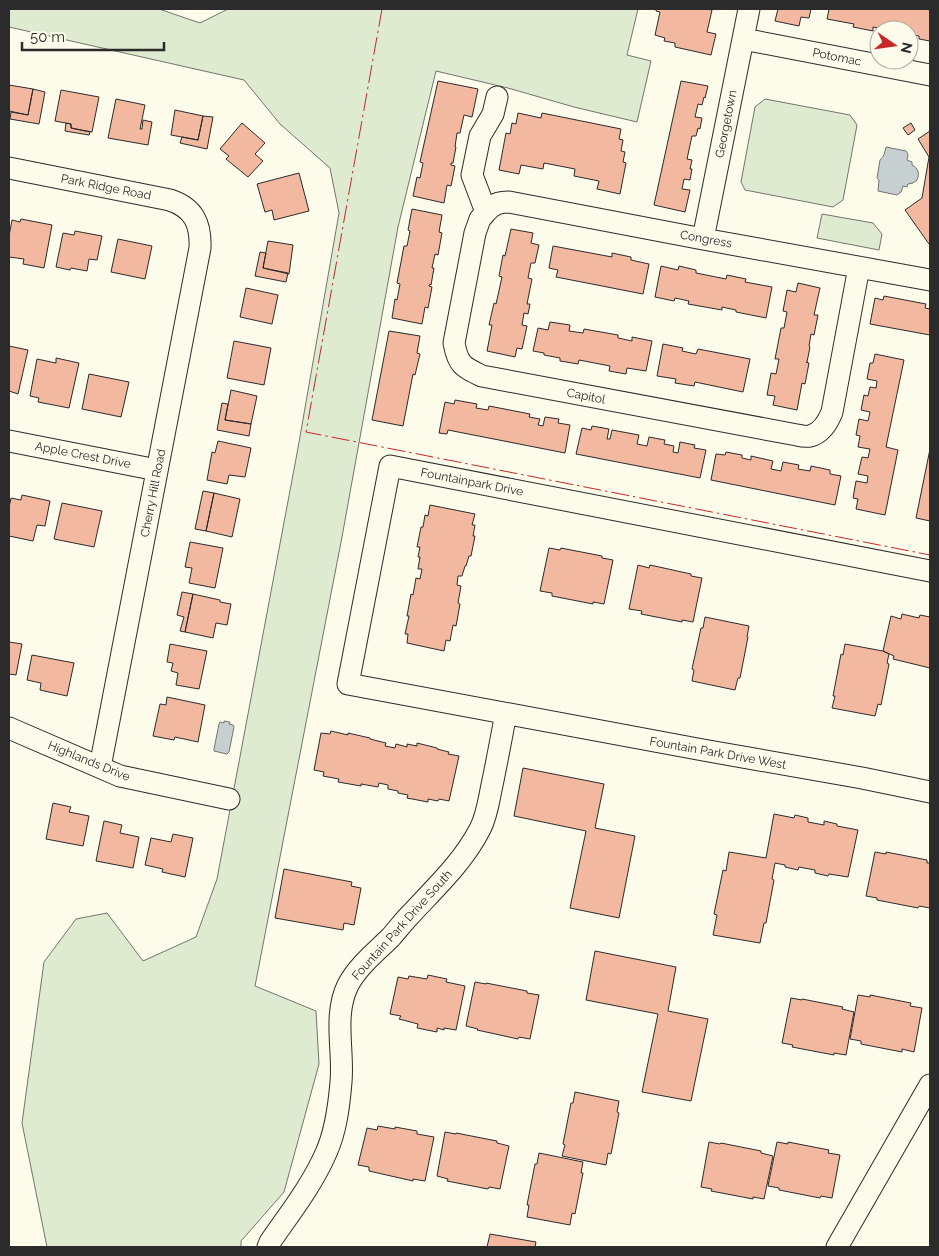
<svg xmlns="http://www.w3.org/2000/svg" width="939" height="1256" font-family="Raleway,sans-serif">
  <rect width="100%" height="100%" fill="#fdfbea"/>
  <path fill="#deebd1" stroke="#74746e" d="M9,9H159L200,23L228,9H638L627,55L651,61L637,122L574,107L508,88L436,71L398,227L342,537L255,986L316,1011L319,1064L284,1192L241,1241V1247H47L22,1123L44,962L76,919L107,913L143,961L196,937L217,879L298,448L339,213L330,168L280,124L244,80L9,27Z
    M765,99L850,115L857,125L843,200L833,207L745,190L741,182L755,107Z
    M822,214L873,223L882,234L879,250L817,238Z"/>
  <path fill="#c7d0d0" stroke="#74746e" d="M886,147L906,151L908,154L907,160L912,162V165C918,168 920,173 917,180L913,183L908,184L907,187L903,186L901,192L897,195L878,191L879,180L877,178L880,160C884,157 885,152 886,147Z
    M224,721L230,722L229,724L233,725L234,727L229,752L227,754L214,751V749L219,724L220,722L224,723Z"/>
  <path fill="#f2b8a0" stroke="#2b2b2b" d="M656,9H705L712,10L707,32L716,34L711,55L675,47V43L664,41L665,38L655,35L660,12L656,11Z
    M778,9H811L809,18L801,17L799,26L775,21Z
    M829,9H925L930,10V41L919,39V36L909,34V30H887L873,27V31L853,27L854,24L827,19Z
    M438,81L478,89L472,117L464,115L460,133H457L455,147H456L453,163H451V165L455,166L451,186L447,185L444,203L413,196L417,177L420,178L423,163L420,162Z
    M681,81L708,86L705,98L704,97L702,105L698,104L695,117L702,118L700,129L698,128L696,136H692L687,159L692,160L690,169H692L690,180L684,179L682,189L690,190L685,212L654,205Z
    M9,85L33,89L28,115L9,111Z
    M33,89L45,92L39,124L10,119L11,112L28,115Z
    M61,90L99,97L92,132L71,128V124L55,121Z
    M116,99L145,105L140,129H142L143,120L152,122L148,145L108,138Z
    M175,110L203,116L198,140L171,135Z
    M518,113L541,118L542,113L621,129L619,139L623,140L621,151L625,152L623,162L626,163L620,194L597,189L599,181L574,176L575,169L544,163L543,169L521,165L519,174L499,170L506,133L510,134L512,123L516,124Z
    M203,116L213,117L207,149L180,143L182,137L198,140Z
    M66,123L71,124V128L90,132L89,135L65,131Z
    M242,123L265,143L255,154L263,161L248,177L226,159L229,156L220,149Z
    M911,123L915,130L908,135L903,128Z
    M930,131V244H929L905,210L922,198L929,157L918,139Z
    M299,173L309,211L274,220L272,210L265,212L257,184Z
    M412,209L442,215L439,232L442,233L438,255L435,254L432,268H434L431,285L430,284L429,286L432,287L428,308L425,307L422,324L392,318L395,299L397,300L400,284L397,283L404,246H407L410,231L408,230Z
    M21,219L52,225L44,268L23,264L24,259L9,257V236L12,220L20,222Z
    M511,229L533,233L531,243L539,245L535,263H531L528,278L532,279L527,304H530L528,314L524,313L522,325L527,326L522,349L517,348L515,357L487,351L492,325H489L494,303L496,304L502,277L499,276L503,255L505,256Z
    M75,231L102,236L97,260L89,259L87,271L71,268L70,270L56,267L63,233L74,235Z
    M118,239L152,246L145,279L111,272Z
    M268,241L293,245L289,274L263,268Z
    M553,246L612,257V253L631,257V260L649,264L643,294L556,277L558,270L549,268Z
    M260,252L266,253L263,268L288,273L286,282L255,276Z
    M661,266L678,270L679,266L696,270V273L726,279L727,275L746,279L745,282L772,287L766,318L736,312V310L722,307V310L688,304L689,301L675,298L674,301L655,297Z
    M798,283L820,288L814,315H818L814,335L811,334L809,346L810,347L807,362H806L809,363L805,384L802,383L797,410L773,405L775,396L767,395L771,373L776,374L779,359H775L781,328H784L787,312L783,311L787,290L796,292Z
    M246,288L278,295L272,324L240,317Z
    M884,296L926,304L925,308L930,309V335L870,324L875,298L883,300Z
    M550,322L570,325L569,331L583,333L584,329L618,335V338L632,341V337L652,341L646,371L627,368L626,374L609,371L610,366L579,360L578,364L560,361V358L544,355V353L533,351L538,328L548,330Z
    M389,331L420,336L417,353L420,354L415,375L413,374L403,426L372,420Z
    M234,341L271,348L264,385L227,378Z
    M663,344L683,348L682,351L696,354L698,349L750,359L743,392L695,382L694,386L675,383L676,379L657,376Z
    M9,346L28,350L18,394L9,391Z
    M875,354L904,360L886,447L898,450L885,515L856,509L858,499L853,498L856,481L867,483L868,476L858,474L862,457L868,458L870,449L858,447L860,436L856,435L859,419L868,421L870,412L861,410L864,395L868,396L870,387L876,388L877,381L867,379L870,363H873Z
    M56,358L79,363L69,408L38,402L39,398L30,396L37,359L56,363Z
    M89,374L129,382L121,417L82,409Z
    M231,390L257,396L251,424L225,420Z
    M455,400L477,404L476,408L488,410L489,406L530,414L529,417L540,419L538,425L543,426L545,417L559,419L558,423L570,425L565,453L448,430L447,434L439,433L445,402L454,404Z
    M222,403L228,404L225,420L251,424L249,436L217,430Z
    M592,426L609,429L607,439H610L612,430L639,435L637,444L647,446L649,437L665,440L664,444L674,446L673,452L678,453L680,442L695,445L694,448L706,450L700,478L576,454L582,428L591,430Z
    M218,441L251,448L245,477L229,475L227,484L207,480L212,452L215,453Z
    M930,449V521L916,518Z
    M726,452L742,455V458L751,460V456L773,461L771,469L781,471L783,462L799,465L798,469L810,471L811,466L830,470V474L841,476L835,505L711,480L716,454L725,455Z
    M203,491L214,493L206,531L195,529Z
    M214,493L240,499L232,537L206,531Z
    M22,495L50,501L45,526L37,525L33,541L9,536V508L11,498L21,500Z
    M62,503L102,511L94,547L54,539Z
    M430,505L475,514L472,525H475L473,536H475L471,556H469L466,566H465L462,576H458L457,585L461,586L458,603L460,604L456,626L453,625L450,641L446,640L444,651L407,643L408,634H405L409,616H407L411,594L413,595L416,578L420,579L422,569H418L420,557H418L420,547H417L421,527H423L425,515L428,516Z
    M190,542L223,548L215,588L189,583L192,568L185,567Z
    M549,548L560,550L561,548L602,556V558L613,560L604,604L593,602V604L552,596V593L540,591Z
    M638,565L649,568L650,565L691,574V576L702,578L693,622L682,620V622L641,614L642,611L629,609Z
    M182,592L193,594L185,632L180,631L184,617L177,615Z
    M193,594L220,600V602L231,604L227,625L216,623L213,638L185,632Z
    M902,614L919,618L920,615L930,617V668L893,659L894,656L883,651L891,616L901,619Z
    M705,617L749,626L747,637H748L740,678H738L735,690L692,681L694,670L692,669L701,628H703Z
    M9,642L22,644L16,675L9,674Z
    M170,644L207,651L199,689L176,685L178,673L171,671L173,663L167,662Z
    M845,644L883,651L889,654L887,663L889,664L881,705L878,704L875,716L832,708L835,696H833L841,654L843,655Z
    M32,655L74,663L67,696L40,690L41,683L27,680Z
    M167,697L205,705L198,742L175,737L174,740L153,736L160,704L166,705Z
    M331,731L348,735V733L370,738V739L386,743L385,746L395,748L396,744L407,747V744L417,746V743L437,748V749L449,752L448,754L459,756L449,801L439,799L438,801L428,799V802L407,798L408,795L398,793V791L388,789V785L379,783L378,787L361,784V786L338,782L339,779L323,776L324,772L314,770L321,733L330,734Z
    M523,768L604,784L595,828L635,836L619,918L570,908L586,831L514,816Z
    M53,803L71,807L69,812L89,816L83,846L46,839Z
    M774,814L794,818L795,815L808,818V822L824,825V821L837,824V826L858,830L848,877L829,874L828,876L815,873V870L799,867L798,870L785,867V865L775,863L772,879L774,880L766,923H764L760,943L713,935L717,915L714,914L723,870L726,871L729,852L766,858Z
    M104,821L122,825L120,833L139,837L133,868L96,861Z
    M173,834L193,838L185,877L162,872L163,869L145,865L151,838L171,842Z
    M875,852L886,854V852L927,860V863H930V908L919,906L918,908L877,900V898L866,896Z
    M284,869L352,882L351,886L361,888L354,925L344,923L343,930L275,918Z
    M595,951L676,967L668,1011L708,1019L691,1101L642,1092L658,1014L586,1000Z
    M428,975L447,979L446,982L465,986L456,1030L444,1028V1030L437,1028V1032L417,1028L418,1024L399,1019L401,1016L390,1014L398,977L408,979L409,976L427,979Z
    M475,982L486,984V983L527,991V993L539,995L530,1039L519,1037L518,1039L477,1030L478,1029L466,1026Z
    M858,995L870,997V995L911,1003L910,1006L922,1008L914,1052L902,1049V1052L861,1044V1041L850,1039Z
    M791,998L802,1000V999L843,1007L842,1009L854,1012L846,1055L834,1053V1055L792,1047L793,1045L782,1043Z
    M575,1092L619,1101L617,1112L619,1113L611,1154L608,1153L606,1165L562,1156L565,1145L563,1144L571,1103H573Z
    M378,1126L395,1129V1127L417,1131V1134L434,1137L425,1181L413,1179V1181L369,1171V1167L358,1165L367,1128L377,1130Z
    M445,1132L456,1134V1133L497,1141V1143L509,1146L500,1189L489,1187L488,1189L447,1181L448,1179L437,1176Z
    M709,1142L720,1144L721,1143L761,1151V1153L773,1156L764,1199L753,1197V1199L711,1191L712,1189L701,1187Z
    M777,1142L788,1144V1142L829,1150L828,1153L840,1155L832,1198L821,1196L820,1198L779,1190V1188L768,1186Z
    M539,1153L583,1162L581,1173H583L575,1214L572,1213L570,1225L527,1217L529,1205H527L535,1164H537Z
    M490,1234L536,1242L535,1247H487Z"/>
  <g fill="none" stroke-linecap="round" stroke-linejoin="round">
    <g stroke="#2b2b2b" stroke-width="23">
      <path id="minor" d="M743,39L930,75
        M497,97L493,114L480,136L472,175L486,212L480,219L475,233L454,343C458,365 463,367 482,376L797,435C801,436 806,437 810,436C822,433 828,422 832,412L859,267
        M9,168L170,200C194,208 201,224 200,248L100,767
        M486,212C493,204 499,202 509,202L703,239L930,280
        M703,239L749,9
        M9,441L157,470
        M930,571L390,466L348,684L703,750L862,778L930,792
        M9,728L120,776L229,799
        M268,1247L270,1242C290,1213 312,1185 326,1153C336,1131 339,1106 341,1082C344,1051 333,1015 348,985C358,966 376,952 391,937C398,929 404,921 411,914C436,887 463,862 480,829C487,816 489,799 492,785C497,762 501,738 506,714
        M837,1247L930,1085"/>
    </g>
    <use href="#minor" stroke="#fdfbea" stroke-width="21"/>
    <path stroke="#c62828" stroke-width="1" stroke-dasharray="18 4 2.5 4" stroke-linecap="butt" d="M382,9L306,432L930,555"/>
  </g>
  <g text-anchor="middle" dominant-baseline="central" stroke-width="4" stroke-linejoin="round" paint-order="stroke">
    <g font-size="12" fill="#2b2b2b" stroke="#fdfbea">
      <text transform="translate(837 57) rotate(11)">Potomac</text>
      <text transform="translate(726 124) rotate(-79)">Georgetown</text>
      <text transform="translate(106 187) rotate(11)">Park Ridge Road</text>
      <text transform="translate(706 239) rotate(10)">Congress</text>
      <text transform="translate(586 396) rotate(11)">Capitol</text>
      <text transform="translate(83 455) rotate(11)">Apple Crest Drive</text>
      <text transform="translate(472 482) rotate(11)">Fountainpark Drive</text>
      <text transform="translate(153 493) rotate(-79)">Cherry Hill Road</text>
      <text transform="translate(718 753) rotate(10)">Fountain Park Drive West</text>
      <text transform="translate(89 761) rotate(22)">Highlands Drive</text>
      <text transform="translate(402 925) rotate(-48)">Fountain Park Drive South</text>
    </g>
  </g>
  <rect width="939" height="1256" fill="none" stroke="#2b2b2b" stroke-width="20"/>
  <g transform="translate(894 45) rotate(103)"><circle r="24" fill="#fdfbea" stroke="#a9a89e"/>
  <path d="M0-4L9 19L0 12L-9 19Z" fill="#c62828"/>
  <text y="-8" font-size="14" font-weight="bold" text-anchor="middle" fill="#2b2b2b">N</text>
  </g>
  <path d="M22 42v8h142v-8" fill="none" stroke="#2b2b2b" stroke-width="2.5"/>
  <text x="30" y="42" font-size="15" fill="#2b2b2b" stroke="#fdfbea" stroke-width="4" paint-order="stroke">50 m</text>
</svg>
